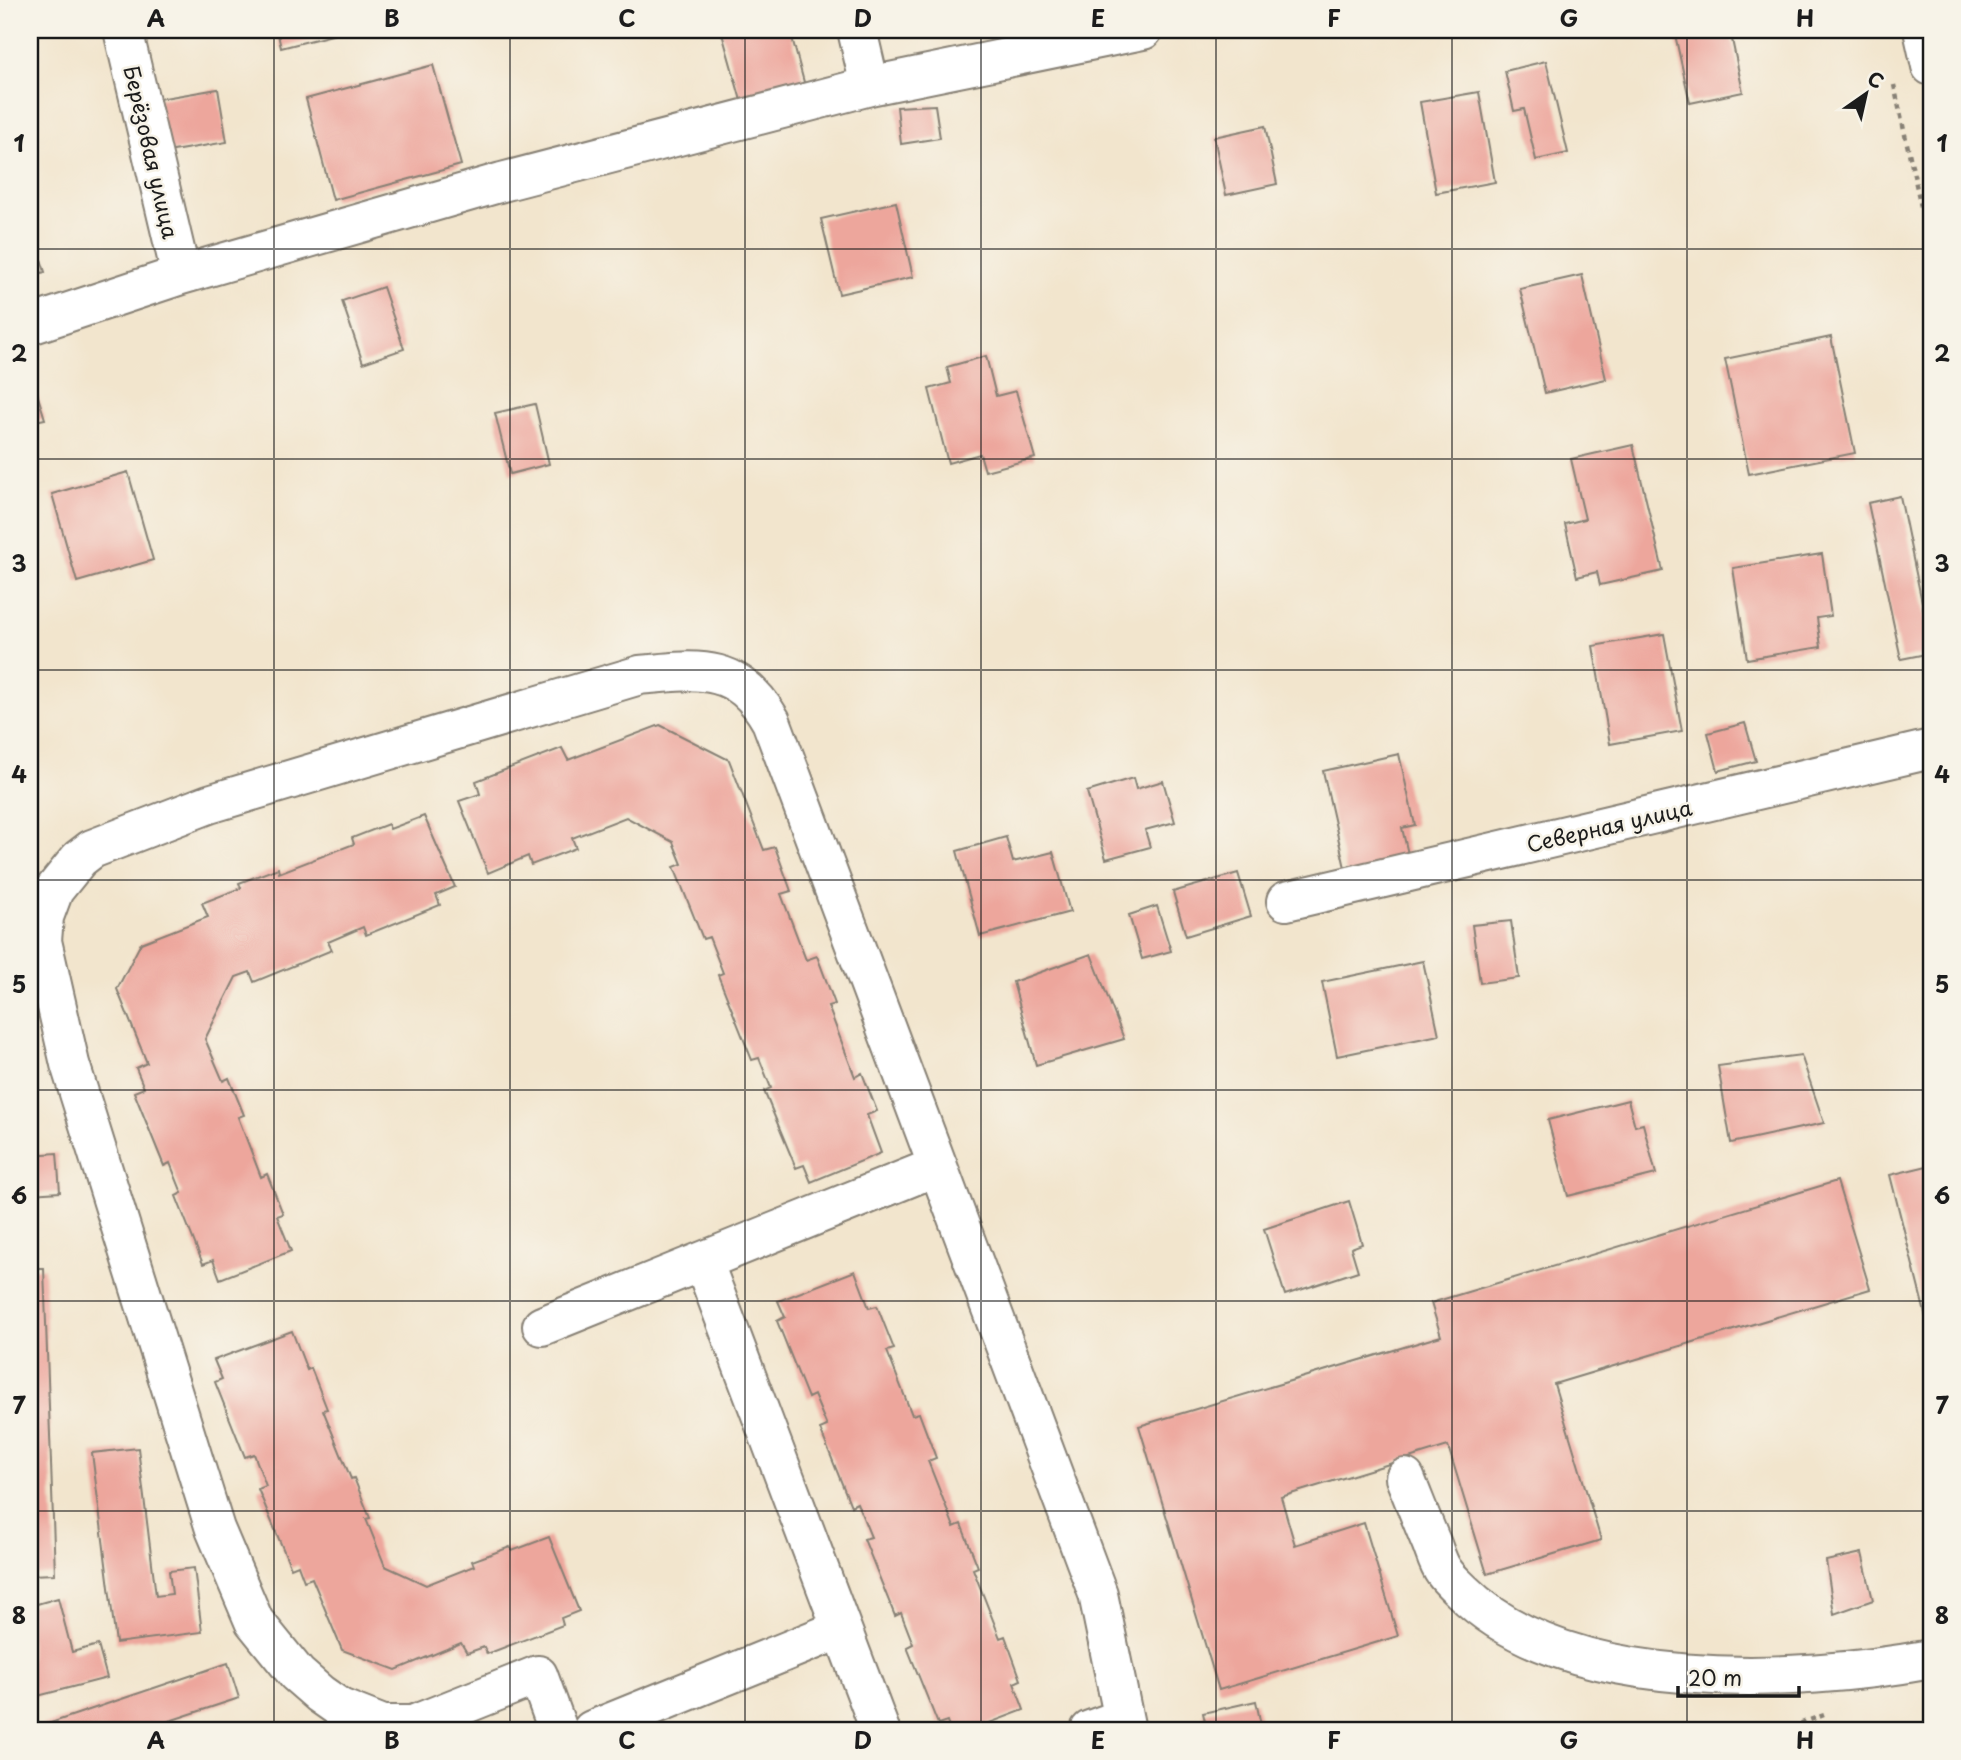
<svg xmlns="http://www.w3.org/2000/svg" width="1961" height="1760" font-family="'Playpen Sans',sans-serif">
  <rect width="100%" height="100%" fill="#f7f3e8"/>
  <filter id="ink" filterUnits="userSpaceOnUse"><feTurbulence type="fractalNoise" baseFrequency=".0143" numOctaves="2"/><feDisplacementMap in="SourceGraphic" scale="14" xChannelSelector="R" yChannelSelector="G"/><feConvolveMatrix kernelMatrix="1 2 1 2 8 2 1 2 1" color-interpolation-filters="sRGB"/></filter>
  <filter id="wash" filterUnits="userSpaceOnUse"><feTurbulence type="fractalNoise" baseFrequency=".00686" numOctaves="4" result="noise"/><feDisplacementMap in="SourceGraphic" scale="28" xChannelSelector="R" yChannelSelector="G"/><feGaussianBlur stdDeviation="1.57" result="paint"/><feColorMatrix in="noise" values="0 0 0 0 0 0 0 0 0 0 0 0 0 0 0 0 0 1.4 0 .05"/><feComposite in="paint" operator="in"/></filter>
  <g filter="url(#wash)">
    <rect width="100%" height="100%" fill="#f2e5cd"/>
    <g id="blocks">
      <path fill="#eda69c" d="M277,30H347L348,31L281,48Z
        M721,30H790L805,86L742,104Z
        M1674,30H1730L1743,92L1690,103Z
        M1546,61L1568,153L1536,160L1524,109L1514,111L1505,71Z
        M433,65L461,165L333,200L306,99Z
        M218,89L227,142L167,152L158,99Z
        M1479,92L1495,182L1436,193L1420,102Z
        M935,105L940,138L901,144L897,107Z
        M1265,126L1277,184L1226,195L1214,137Z
        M896,202L913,277L839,294L821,219Z
        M30,224L45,272L30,276Z
        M1582,275L1606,379L1545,393L1520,289Z
        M383,287L404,349L363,363L342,301Z
        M1831,337L1855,453L1749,474L1725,359Z
        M986,356L996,396L1016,391L1035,458L985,471L980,454L948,463L929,389L951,383L947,367Z
        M30,371L45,419L30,422Z
        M535,404L549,464L510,474L495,413Z
        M1633,445L1663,571L1600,585L1597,572L1577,577L1565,524L1585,519L1571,459Z
        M128,472L153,560L77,582L52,494Z
        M1900,496L1931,646V653L1901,659L1868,503Z
        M1822,554L1831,616L1817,618L1821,647L1747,659L1733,568Z
        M1664,634L1682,731L1610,744L1593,646Z
        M1745,723L1756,761L1718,771L1708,733Z
        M660,725L729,760L764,850L775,847L791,891L781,894L806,960L817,956L835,1004L828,1006L855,1077L862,1073L877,1111L867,1115L881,1153L811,1182L804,1165L796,1168L764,1091L771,1088L759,1058L752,1060L718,975L723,973L709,937L703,939L674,867L682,864L673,842L626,817L572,838L576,848L531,865L528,856L488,873L459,801L480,794L476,781L562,748L568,760Z
        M1399,754L1415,825L1402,828L1411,867L1348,881L1323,771Z
        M1133,778L1136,789L1163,781L1175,822L1145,830L1150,847L1106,859L1087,792Z
        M424,816L455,887L436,895L440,905L366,935L363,927L328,942L332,950L254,982L250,972L236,977L205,1039L223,1081L229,1078L244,1115L238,1117L261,1177L267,1174L283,1214L277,1216L291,1251L220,1279L213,1260L203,1264L176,1196L182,1193L170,1163L164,1166L134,1092L144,1088L136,1068L147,1063L117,989L141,943L208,917L202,903L241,888L239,883L278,868L279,873L354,844L352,838L388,824L390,829Z
        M1006,837L1013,862L1053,852L1070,912L980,936L957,851Z
        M1238,873L1251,916L1186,936L1173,892Z
        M1157,906L1171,951L1142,959L1129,915Z
        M1511,921L1519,978L1480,983L1472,925Z
        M1091,954L1124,1039L1036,1065L1013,982Z
        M1423,961L1439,1035L1337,1056L1322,982Z
        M1801,1055L1824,1123L1731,1143L1718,1066Z
        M1628,1100L1635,1126L1643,1124L1656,1174L1568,1196L1548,1120Z
        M57,1153L60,1192L30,1194V1155Z
        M1931,1165V1333H1930L1890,1175Z
        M1837,1181L1870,1289L1554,1384L1601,1540L1487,1574L1448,1446L1281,1497L1295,1545L1364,1523L1398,1636L1219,1690L1139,1426L1441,1336L1431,1303Z
        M1349,1201L1362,1244L1351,1248L1358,1271L1285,1295L1264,1229Z
        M30,1268H44L55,1574L30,1575Z
        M855,1271L869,1308L877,1306L894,1349L887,1351L912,1415L919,1413L936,1458L928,1461L954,1527L961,1524L978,1567L973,1569L1000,1638L1005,1636L1021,1680L1014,1683L1024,1710L971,1730H950L947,1721L938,1724L907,1647L913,1644L901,1613L895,1616L864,1539L871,1537L857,1503L851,1506L820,1429L827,1426L814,1395L808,1398L777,1321L785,1317L778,1301Z
        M292,1331L307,1370L311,1368L327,1409L323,1410L351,1479L354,1478L370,1518L366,1519L385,1566L426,1585L474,1566L472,1561L510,1547L512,1551L549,1537L579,1611L561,1618L563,1625L487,1654L484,1647L467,1653L461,1643L396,1670L342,1650L312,1578L304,1581L298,1565L291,1568L258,1489L266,1486L254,1454L245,1457L215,1382L222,1379L214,1360Z
        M138,1448L156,1596L172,1594L169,1571L194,1568L202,1632L116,1643L92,1453Z
        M1862,1553L1873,1600L1834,1614L1826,1561Z
        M58,1598L72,1652L98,1645L107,1678L30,1698V1606Z
        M228,1663L239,1698L142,1730H30Z
        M1256,1701L1262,1730H1207L1203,1713Z"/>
    </g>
  </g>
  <g filter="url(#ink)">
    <use href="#blocks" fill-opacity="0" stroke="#878074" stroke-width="2"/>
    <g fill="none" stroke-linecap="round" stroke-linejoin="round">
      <g stroke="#878074" stroke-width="42">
        <path id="minor" d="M123,30L181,275
          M857,30L870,86
          M1923,30L1931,66
          M30,325L181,275L502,182L870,86L1143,30
          M1286,901L1931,749
          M703,1261L880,1730
          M542,1326L938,1166
          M1405,1478C1414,1500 1422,1521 1431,1542C1435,1552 1438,1564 1444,1572C1449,1579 1456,1585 1462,1591C1566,1695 1797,1684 1931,1659
          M558,1730L538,1675L413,1725H383L340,1708L320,1694L297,1674L254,1621L215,1529L70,1064L42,941L44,917L54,890L79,859L92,849L209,804L640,675C699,669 738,663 771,721L1098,1594L1126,1730
          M592,1730L841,1629
          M1090,1730L1123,1718"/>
      </g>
      <path stroke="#878074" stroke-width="4.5" stroke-dasharray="5 5" stroke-linecap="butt" d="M1894,85L1931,252
        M1782,1730L1824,1715"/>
      <use href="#minor" stroke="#fff" stroke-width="38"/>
    </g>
  </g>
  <path fill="none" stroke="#1c1c1c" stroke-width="2" stroke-opacity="0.55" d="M274,30V1730M510,30V1730M745,30V1730M981,30V1730M1216,30V1730M1452,30V1730M1687,30V1730M30,249H1931M30,459H1931M30,670H1931M30,880H1931M30,1090H1931M30,1301H1931M30,1511H1931"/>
  <g text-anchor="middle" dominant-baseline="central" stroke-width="5" stroke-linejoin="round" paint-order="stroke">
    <g font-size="21" fill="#1c1c1c" stroke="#f7f3e8">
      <text transform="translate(152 152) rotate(77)">Берёзовая улица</text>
      <text transform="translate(1609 825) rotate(-13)">Северная улица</text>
    </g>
  </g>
  <rect width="1961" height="1760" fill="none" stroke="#f7f3e8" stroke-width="77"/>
  <g transform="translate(1866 94) rotate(34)" stroke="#f7f3e8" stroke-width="5" paint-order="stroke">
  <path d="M0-5L12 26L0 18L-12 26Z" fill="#1c1c1c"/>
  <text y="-10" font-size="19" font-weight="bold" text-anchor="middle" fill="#1c1c1c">С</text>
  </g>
  <path d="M1678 1686v10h121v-10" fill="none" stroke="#1c1c1c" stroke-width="3.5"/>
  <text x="1688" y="1686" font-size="21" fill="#1c1c1c" stroke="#f7f3e8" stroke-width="5" paint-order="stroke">20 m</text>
  <rect x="38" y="38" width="1885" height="1684" fill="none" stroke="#1c1c1c" stroke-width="2.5"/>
  <g font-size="23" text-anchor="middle" font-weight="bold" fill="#1c1c1c">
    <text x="156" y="27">A</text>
    <text x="392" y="27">B</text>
    <text x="627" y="27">C</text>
    <text x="863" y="27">D</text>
    <text x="1098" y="27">E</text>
    <text x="1334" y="27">F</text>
    <text x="1569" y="27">G</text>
    <text x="1805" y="27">H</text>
    <text x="19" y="152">1</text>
    <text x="1942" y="152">1</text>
    <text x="19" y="362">2</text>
    <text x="1942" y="362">2</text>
    <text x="19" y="572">3</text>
    <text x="1942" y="572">3</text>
    <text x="19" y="783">4</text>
    <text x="1942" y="783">4</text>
    <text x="19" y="993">5</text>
    <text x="1942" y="993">5</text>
    <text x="19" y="1204">6</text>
    <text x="1942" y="1204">6</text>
    <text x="19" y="1414">7</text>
    <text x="1942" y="1414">7</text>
    <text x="19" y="1624">8</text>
    <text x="1942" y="1624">8</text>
    <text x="156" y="1749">A</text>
    <text x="392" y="1749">B</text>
    <text x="627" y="1749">C</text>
    <text x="863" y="1749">D</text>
    <text x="1098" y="1749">E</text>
    <text x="1334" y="1749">F</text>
    <text x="1569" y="1749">G</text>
    <text x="1805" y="1749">H</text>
  </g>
</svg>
